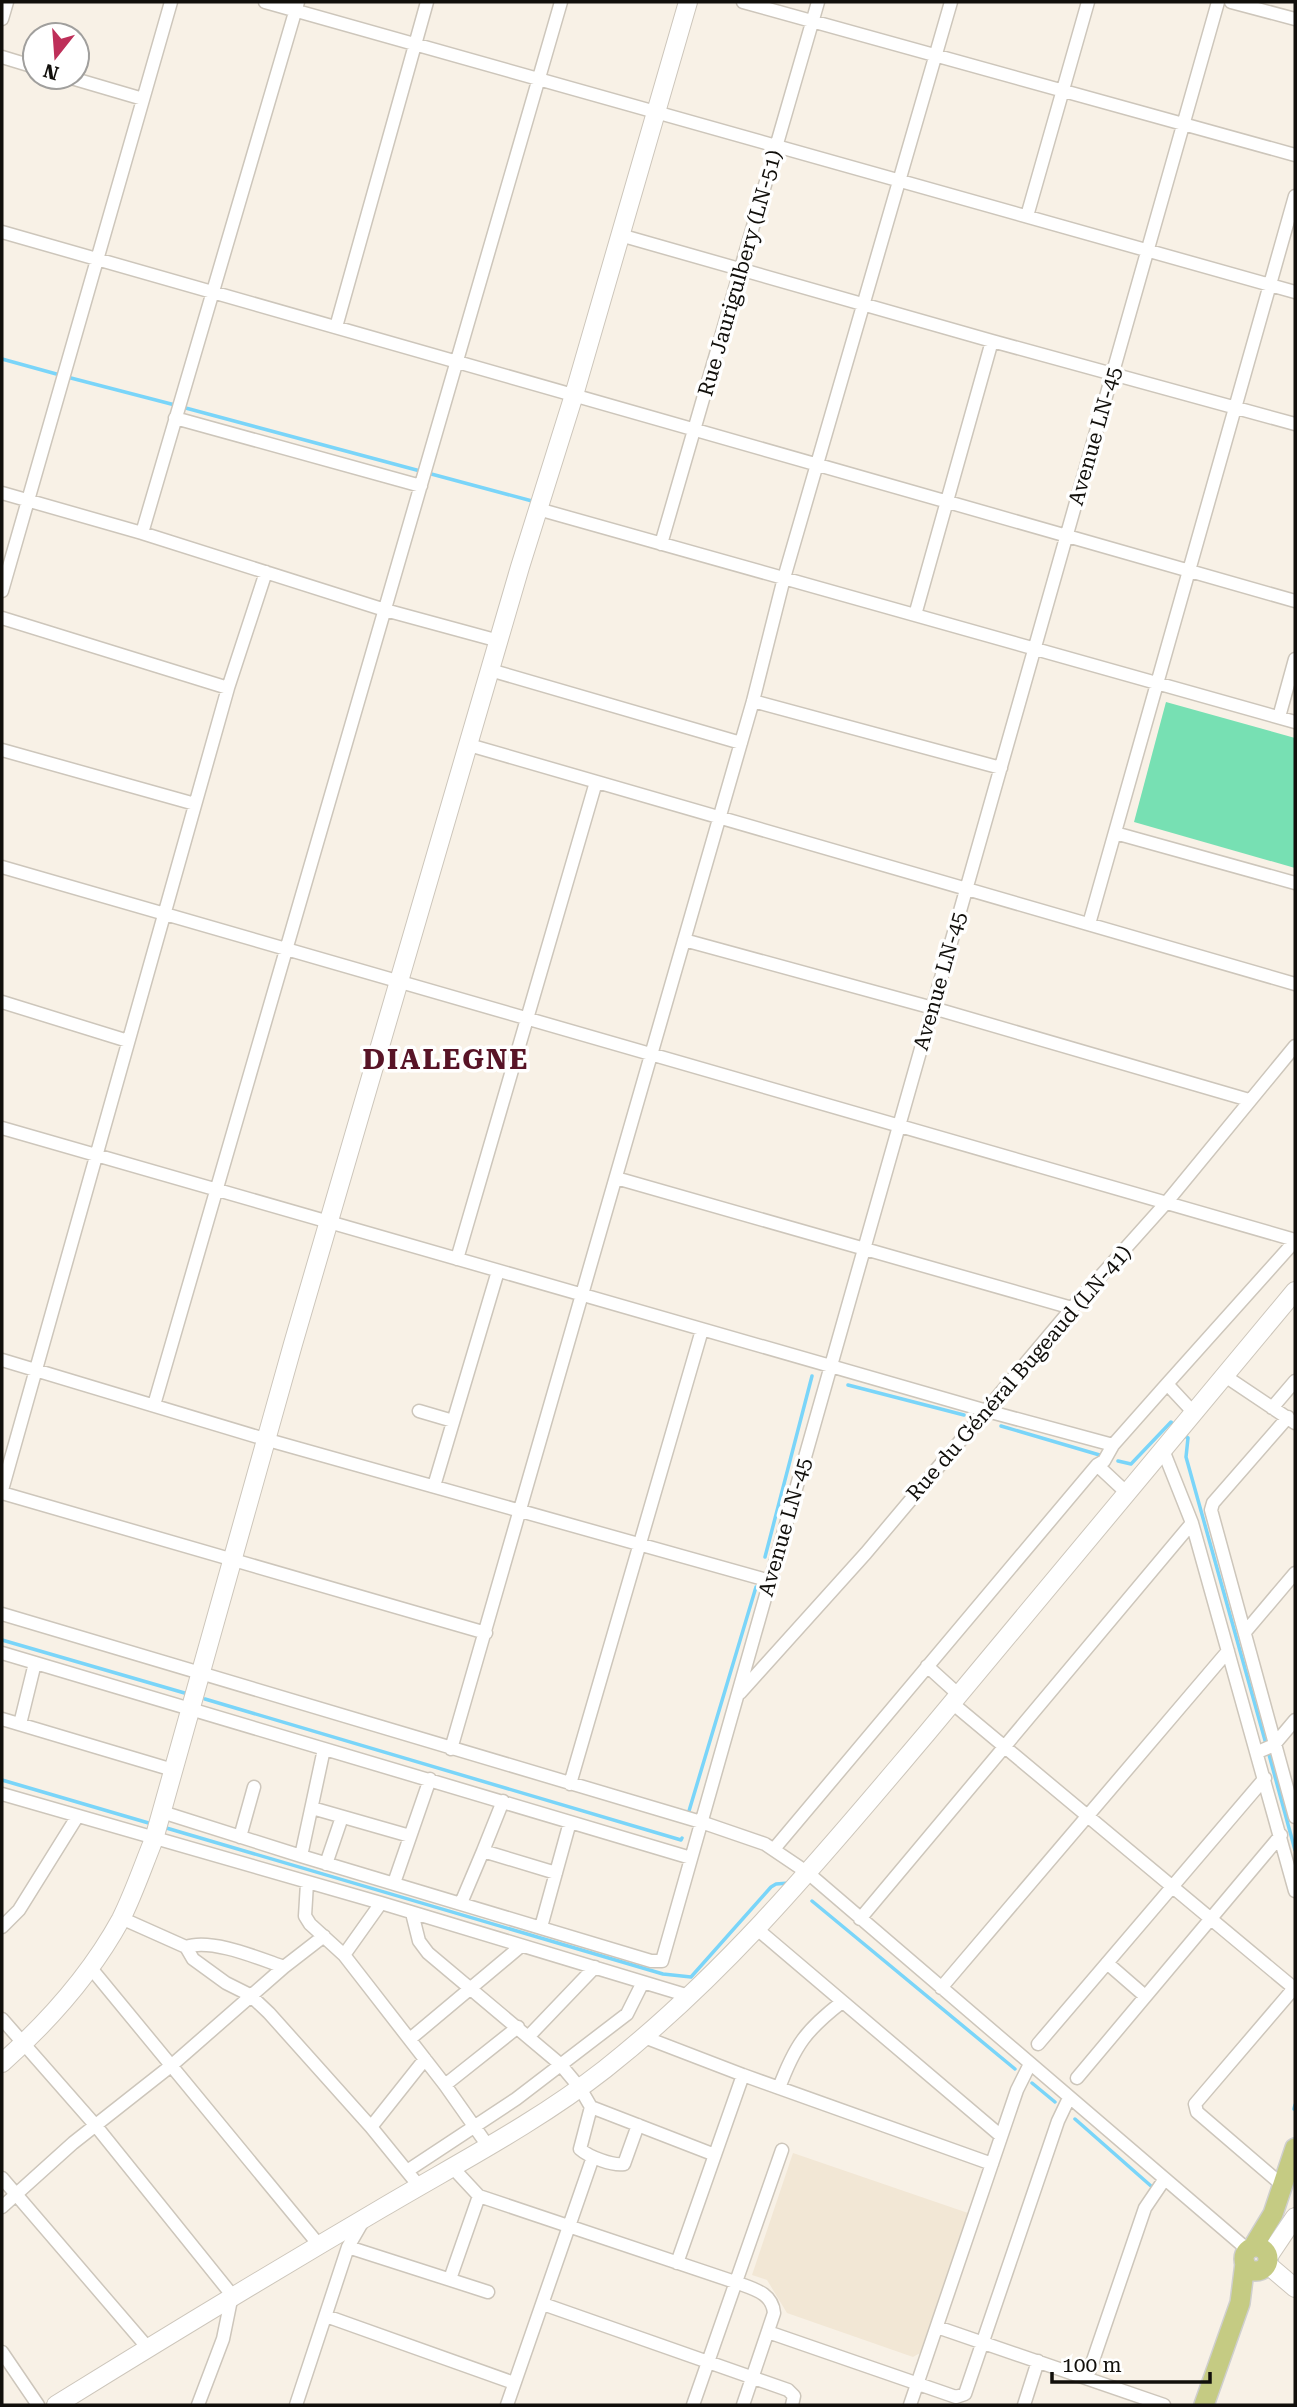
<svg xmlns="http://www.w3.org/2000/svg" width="1297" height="2407" font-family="'Roboto Serif',serif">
  <rect width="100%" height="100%" fill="#f8f1e6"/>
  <path fill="#f2e7d5" d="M793,2153L968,2213L920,2353L913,2357L787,2313L767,2280L752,2275Z"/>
  <path fill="#77e0b3" d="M1166,702L1295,738V868L1134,822Z"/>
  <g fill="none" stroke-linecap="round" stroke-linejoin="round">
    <path stroke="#7ad5f9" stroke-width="3.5" d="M2,359L60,375
      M67,377L175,405
      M182,407L532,501
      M848,1385L964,1415
      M1001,1426L1103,1456
      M1184,1435L1188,1438L1186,1457L1266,1744
      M1118,1461L1131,1464L1171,1422L1176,1427
      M765,1557L812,1376
      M2,1640L188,1694
      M205,1699L681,1840L682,1838
      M1268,1751L1295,1850
      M2,1780L152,1824
      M689,1811L756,1587
      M163,1827L663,1974L691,1977L771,1887L776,1884L789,1883
      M812,1901L1015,2069
      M1032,2083L1055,2102
      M1294,2109L1295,2105
      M1075,2119L1151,2186"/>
    <g stroke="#cdc6bb" stroke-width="15">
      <path id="street" d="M265,2L1295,292
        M743,2L1295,155
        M1231,2L1295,19
        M2,19L7,2
        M2,57L35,67
        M68,77L143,99
        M1027,216L1088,2
        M2,232L1295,601
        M620,235L992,341L1295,424
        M336,327L427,2
        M175,418L421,486
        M2,493L142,533L385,610L499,641
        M538,509L1295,722
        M142,533L298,2
        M661,544L818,2
        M2,591L171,2
        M915,615L992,341
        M2,618L228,688
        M490,670L741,743
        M753,701L1001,768
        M1279,717L1295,659
        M469,745L1295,984
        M2,750L195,804
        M1115,833L1295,883
        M2,867L1295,1240
        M1089,924L1295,196
        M684,940L933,1008L1249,1100
        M2,1002L128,1041
        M2,1128L987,1411L1113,1445
        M616,1178L1072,1308
        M457,1259L596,782
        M2,1360L268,1440L770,1581
        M1225,1376L1295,1423
        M154,1405L561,2
        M1272,1408L1295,1381
        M419,1411L453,1421
        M1194,1413L1167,1384L1295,1241
        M1288,1417L1213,1503L1211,1510L1295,1817
        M1163,1450L1192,1523L1295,1891
        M434,1486L498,1271
        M2,1490L228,688L266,572
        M2,1493L486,1633
        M1128,1494L1097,1465L1104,1461L1113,1445L1167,1384
        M2,1614L701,1822L765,1844L808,1873L1248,2250
        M1246,1631L1295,1573
        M2,1653L691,1858
        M927,1666L959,1695
        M740,1693L866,1553L1072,1308L1166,1203L1295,1046
        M952,1703L1295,1989
        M2,1719L173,1770
        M20,1724L35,1663
        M451,1749L753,701L784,578L951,2
        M1258,1752L1274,1745L1295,1720
        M570,1784L702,1330
        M2,1794L381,1903L689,1996
        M312,1808L410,1836
        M162,1812L301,1856L651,1961H662L1218,2
        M240,1837L254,1787
        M774,1849L1097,1465
        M483,1851L503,1801
        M301,1856L324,1749
        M326,1864L342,1817
        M307,1883L305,1916L310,1924L344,1955L445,2085L488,2146
        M394,1883L430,1779
        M461,1903L483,1851L556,1873
        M412,1913L419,1941L428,1953L560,2064L580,2088L591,2107L715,2155
        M121,1918L186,1947L193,1959L226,1983L250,1995L269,2013L371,2127L419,2186
        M860,1919L1192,1523
        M2,1927L19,1910L77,1817
        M541,1927L570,1822
        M757,1929L1001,2136
        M186,1947C211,1938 258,1958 284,1967
        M344,1955L381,1903
        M1107,1963L1145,1996
        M90,1967L319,2245
        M941,1988L1228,1651
        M2,2019L96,2126L232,2295L223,2339L198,2405
        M529,2036L595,1967
        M644,2037L743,2075L992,2164
        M410,2039L521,1946
        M1038,2044L1265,1778
        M1077,2078L1281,1835
        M445,2085L518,2027
        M779,2088C795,2045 806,2030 842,2002
        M591,2107L580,2149C589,2157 613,2166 624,2164L638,2125
        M371,2127L425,2059
        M452,2167L479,2196L735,2282C753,2289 772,2292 774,2313L743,2405
        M407,2171L516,2099L627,2014L643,1982
        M2,2178L148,2348
        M1282,2185L1197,2112L1195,2104L1295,1987
        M2,2207L73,2143L172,2065L284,1967L324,1936
        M348,2247L488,2292
        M677,2263L743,2075
        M450,2279L479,2196
        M543,2304L788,2390L794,2396L792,2405
        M326,2316L514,2383
        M937,2327L1164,2405
        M768,2332L956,2397L965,2394L1058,2121L1069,2098
        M2,2352L38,2405
        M1087,2378L1145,2208L1164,2180
        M296,2405L348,2247L363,2221
        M507,2405L593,2157
        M693,2405L782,2150
        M910,2405L1017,2090L1030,2064
        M1024,2405L1038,2361"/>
    </g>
    <g stroke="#cdc6bb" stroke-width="20">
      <path id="secondary" d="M2,2063C48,2022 91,1974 121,1919C134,1893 143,1866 154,1839L293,1344L520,567L574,395L688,2
        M1268,2257L1295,2217
        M1267,2264L1295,2288
        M56,2405C164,2338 273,2272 382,2208C458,2163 536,2123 605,2069C728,1972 826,1852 927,1733C1050,1587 1172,1438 1295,1291"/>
    </g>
    <g stroke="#cfcfce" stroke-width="22">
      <path id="primary" d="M1253,2247L1273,2214L1295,2148
        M1244 2259a12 12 0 1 1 24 0a12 12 0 1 1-24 0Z
        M1204,2405L1240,2303L1245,2263"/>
    </g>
    <use href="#street" stroke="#fff" stroke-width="12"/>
    <use href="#secondary" stroke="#fff" stroke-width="18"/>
    <use href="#primary" stroke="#c5cb83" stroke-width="19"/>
  </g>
  <g text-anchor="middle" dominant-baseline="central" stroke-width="7" stroke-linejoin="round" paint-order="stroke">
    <g font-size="21" fill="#110f0b" stroke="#fff">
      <text transform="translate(740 273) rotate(-74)">Rue Jaurigulbery (LN-51)</text>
      <text transform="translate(1095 436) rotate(-74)">Avenue LN-45</text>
      <text transform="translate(940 981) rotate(-74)">Avenue LN-45</text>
      <text transform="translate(1019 1373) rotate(-49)">Rue du Général Bugeaud (LN-41)</text>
      <text transform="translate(785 1527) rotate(-74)">Avenue LN-45</text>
    </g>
    <g font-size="28" font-weight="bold" letter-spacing="2" fill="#581427" stroke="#fff">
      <text x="446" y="1059">DIALEGNE</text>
    </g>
  </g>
  <rect width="1297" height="2407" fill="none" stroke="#110f0b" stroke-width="7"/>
  <g transform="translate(56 56) rotate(197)"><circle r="33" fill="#ffffff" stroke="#a09f9d" stroke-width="2"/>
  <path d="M0-5L12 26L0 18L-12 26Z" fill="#be2f59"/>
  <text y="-10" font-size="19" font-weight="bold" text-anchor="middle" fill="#110f0b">N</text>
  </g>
  <path d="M1052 2372v10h158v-10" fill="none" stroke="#110f0b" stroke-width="3.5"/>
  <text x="1062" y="2372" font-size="21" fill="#110f0b" stroke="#ffffff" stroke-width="5" paint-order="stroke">100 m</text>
</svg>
